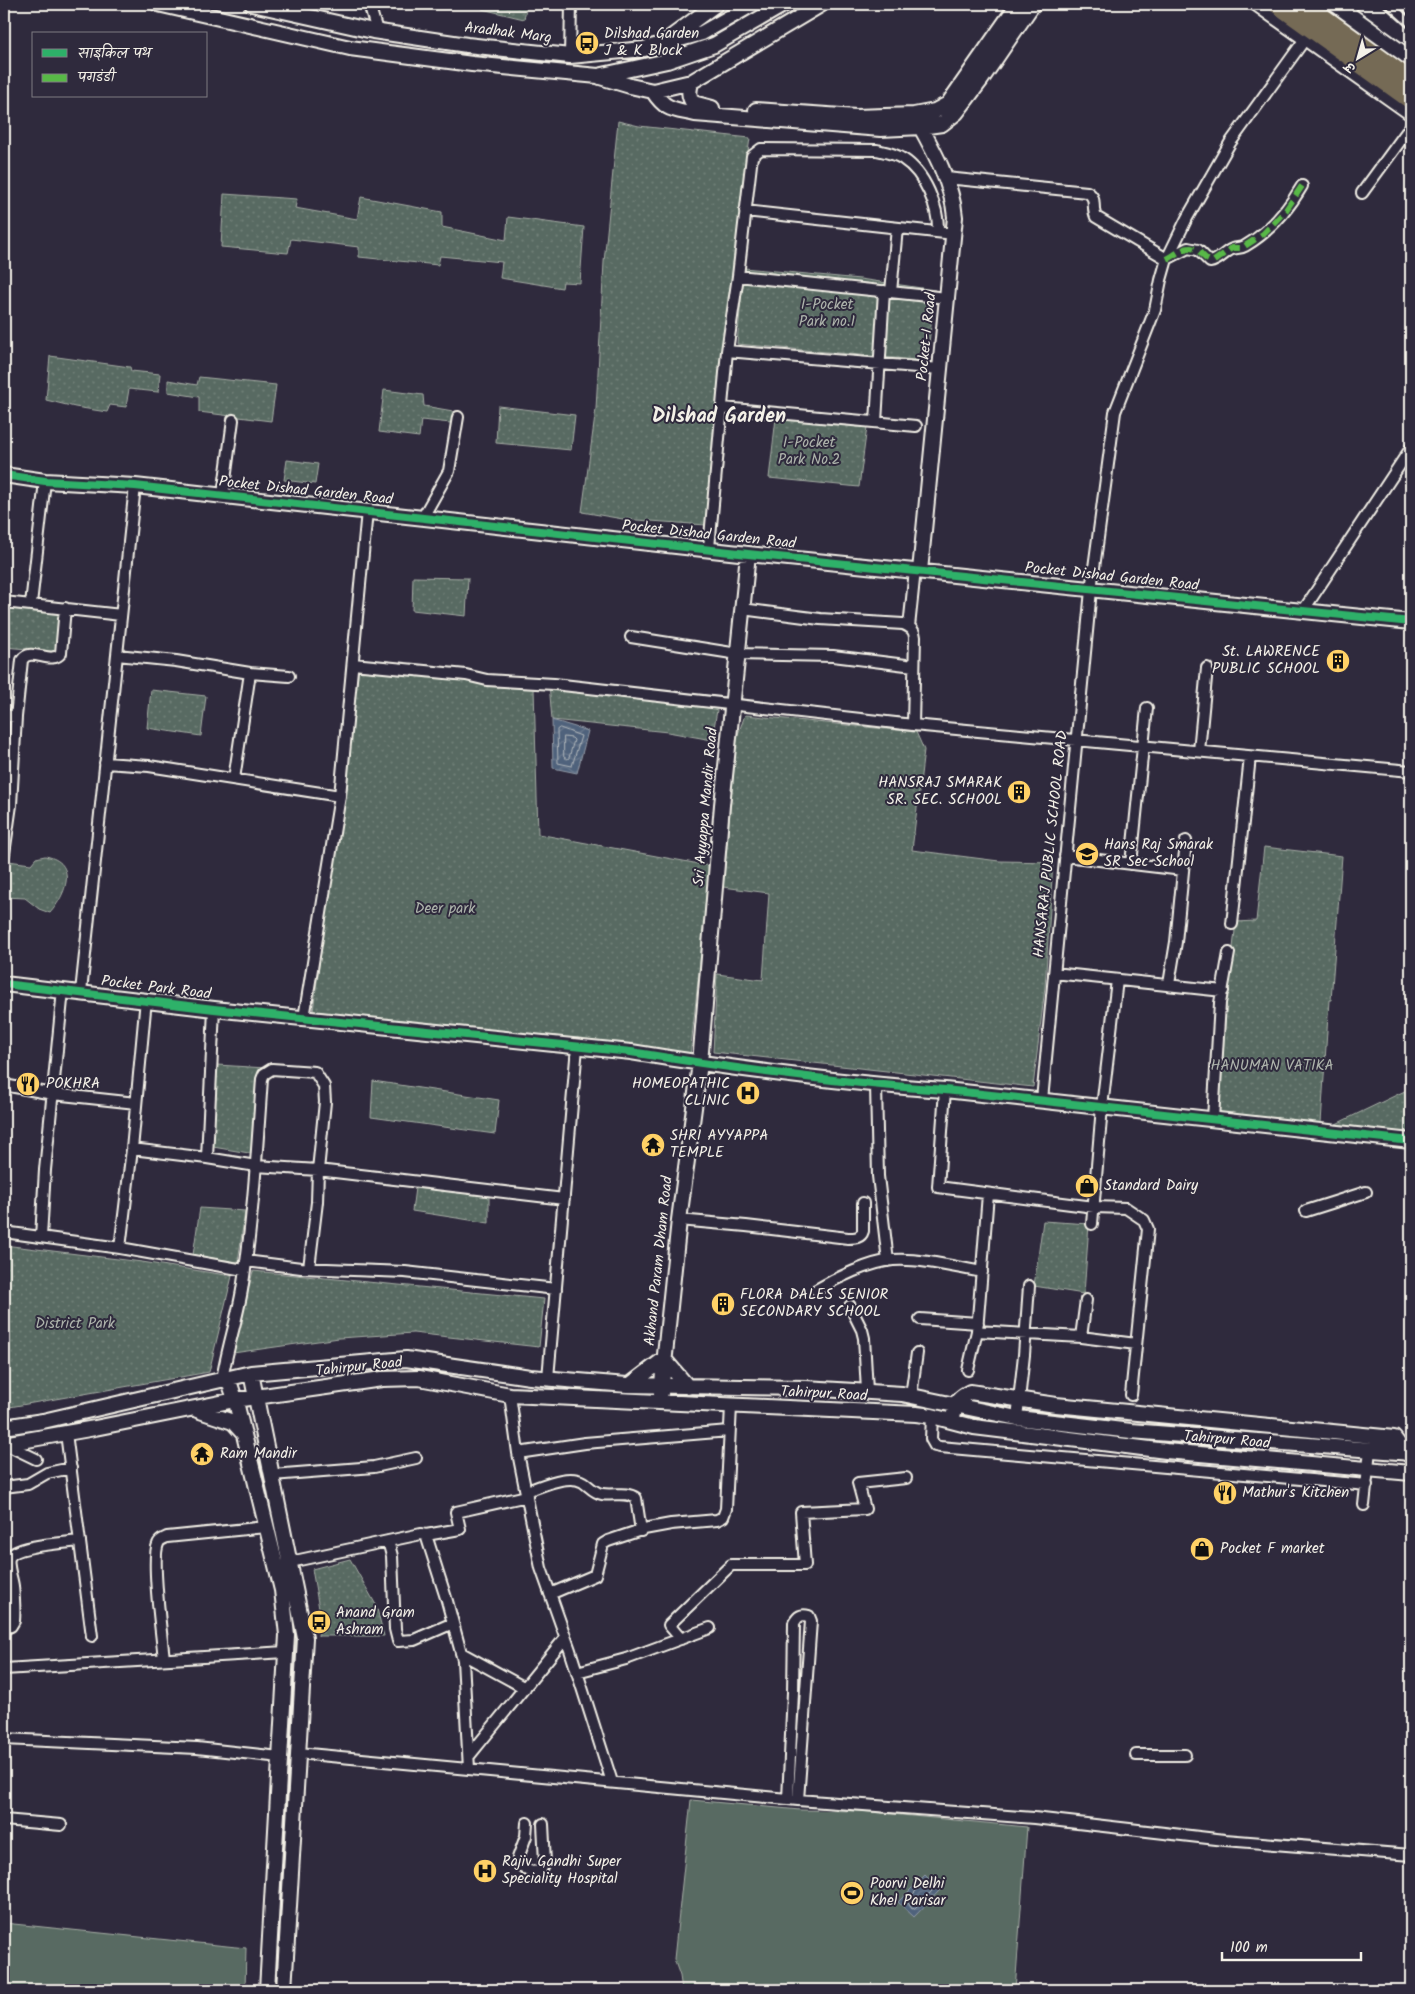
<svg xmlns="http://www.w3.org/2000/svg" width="1415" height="1994" font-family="Kalam,'Playpen Sans Deva',sans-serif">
  <defs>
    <pattern id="park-dots" width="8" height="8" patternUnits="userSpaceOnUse" patternTransform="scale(1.25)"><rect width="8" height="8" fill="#586a62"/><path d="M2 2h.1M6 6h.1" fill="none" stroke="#718078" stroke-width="1.8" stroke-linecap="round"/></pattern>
    <pattern id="water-waves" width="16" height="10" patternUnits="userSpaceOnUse" patternTransform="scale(1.25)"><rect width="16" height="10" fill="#50627b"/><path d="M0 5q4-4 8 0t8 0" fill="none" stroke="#6a798e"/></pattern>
  </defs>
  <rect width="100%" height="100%" fill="#2f2a3d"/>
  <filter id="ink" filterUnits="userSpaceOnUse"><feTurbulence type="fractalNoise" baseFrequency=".02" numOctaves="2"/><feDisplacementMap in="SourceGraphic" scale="10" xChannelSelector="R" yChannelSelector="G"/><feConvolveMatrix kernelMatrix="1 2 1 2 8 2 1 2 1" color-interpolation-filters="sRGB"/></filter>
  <g filter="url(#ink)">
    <path fill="url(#park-dots)" stroke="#a6aea5" d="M483,4H527L524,19L482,9Z
      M618,121L639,126L750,138C731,266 719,396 706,525L623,519L582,512L596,409L604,262Z
      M224,194L297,199L295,208L357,219L361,197L442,212V227L506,240L508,217L584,227L580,283L563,282L562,288L500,278L502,262L440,256L438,265L359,257V247L291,239L288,253L221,247Z
      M744,268L860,279L935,290L927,361L737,344Z
      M50,356L130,367L131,371L160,374L158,392L129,389L126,407L110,405L107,412L75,407L46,400Z
      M199,377L276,385L271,421L199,412V397L168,392V380L197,385Z
      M384,390L423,395L424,406L453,411L451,423L421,420L419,437L379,432Z
      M498,406L575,415L571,450L496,443Z
      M776,418L867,427L859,487L769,478Z
      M287,460L318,464L315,484L284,480Z
      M413,577L468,578L466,616L412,610Z
      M4,600L61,606L63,652L4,647Z
      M360,660L463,673L525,678L529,687L534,688L538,834L710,866L690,1057L313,1011Z
      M549,683L719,698L712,740L668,732L552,720Z
      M151,690L206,696L201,736L147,728Z
      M745,715L916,732L924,750L912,850L999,861L1053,862L1045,987L1033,1087L713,1052L717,974L763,980L769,893L723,887L737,737Z
      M4,724L17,725L10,796L4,795Z
      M1264,847L1342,856L1331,1000H1329L1321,1123L1213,1119L1236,922L1256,921Z
      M45,856C79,862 66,895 50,913L39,909L25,898L5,897L8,861L31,864L36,858Z
      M217,1065L266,1068L255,1154L207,1146Z
      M373,1081L499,1100L495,1134L371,1117Z
      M1411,1088V1134L1336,1124Z
      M415,1188L489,1196V1223L412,1211Z
      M200,1208L245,1211L238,1262L193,1255Z
      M1043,1221L1089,1224L1084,1294L1034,1286Z
      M4,1245L142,1262L232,1276L209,1372L4,1408Z
      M253,1271L544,1299L539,1347L413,1333L339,1338L233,1353Z
      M350,1559L376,1605L384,1636H318L320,1614L312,1569Z"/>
    <path fill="#586a62" stroke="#a6aea5" d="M691,1800L800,1810L860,1811L1027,1827L1015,1990H682L680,1976L674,1959Z
      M4,1923L246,1948L245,1990H4Z"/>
    <path fill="url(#water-waves)" stroke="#929ba7" d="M552,720L588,731L577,773L553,768Z
      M925,1875L940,1890L914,1917L898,1902Z"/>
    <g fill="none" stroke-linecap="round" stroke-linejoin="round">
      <path stroke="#b2b8bc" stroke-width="1" d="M560,728L581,736L572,766L558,763L557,730Z
        M564,737L572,738L574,740L569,758L567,759L564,757Z
        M924,1883L931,1888L932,1891L915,1908L912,1909L907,1901Z"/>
      <g stroke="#f4f1e8" stroke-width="14">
        <path id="street" d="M369,4L377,31
          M1346,12L1354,4
          M570,56L571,4
          M946,178L1087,192C1098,198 1091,207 1096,217L1167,259L1188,248L1198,250L1210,262C1218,261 1223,254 1230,250C1235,247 1240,249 1245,246C1269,232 1288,210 1302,186
          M1362,193L1411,126
          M745,211L954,234
          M738,276L947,298
          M891,292L897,228
          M727,351L940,369
          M723,408L916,426
          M876,422L884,291
          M223,495L233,420
          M423,517L449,471L458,417
          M709,548L727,351L738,276L752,156L761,149L877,150C886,152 896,154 903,159C925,173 939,208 938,232
          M4,602L121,615
          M31,604L45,481
          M742,609L820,619L903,624C910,627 914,629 915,637L913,725
          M1303,611L1411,448
          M909,627L915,570
          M631,637L738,654L833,656L914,666
          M117,655L176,661L250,673
          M353,664L466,675L487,680L554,684L913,725L1411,771
          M4,715L16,717L22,660C31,646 51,666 61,653L65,608
          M1199,751L1207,668
          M105,763L149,766L340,796
          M234,779L250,673L289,676
          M4,854L11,805L16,717
          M1065,856L1183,870
          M1131,864L1147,708
          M1232,924L1250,757
          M1054,973L1223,991
          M1169,984L1176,942L1186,841
          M81,992L135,486
          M304,1018L340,796L367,511
          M4,1085L53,1094L136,1103
          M876,1085L878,1176L888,1261
          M945,1090L938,1187L1094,1207L1126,1208L1144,1220L1148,1229L1131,1395
          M1042,1100L1091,590L1115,412L1155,310L1161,280L1167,259L1187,218L1230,143L1305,39
          M1213,1119L1220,1003L1229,953
          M132,1149L207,1158L256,1166L318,1170L564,1199
          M207,1158L214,1009
          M1306,1211L1366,1192
          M679,1220L746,1226L848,1238C855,1238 861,1238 863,1231V1203
          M1092,1224L1102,1107L1117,980
          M4,1232L120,1248L244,1270
          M41,1237L45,1170L63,990
          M120,1248L132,1149L146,999
          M246,1261L301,1268L405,1272L556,1289
          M816,1290C836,1278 870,1262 893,1260C920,1258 954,1267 982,1272
          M850,1306L862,1330L864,1338L867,1391
          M920,1319L978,1323
          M977,1331L1081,1337L1136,1344
          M1081,1337L1086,1300
          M968,1370L977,1331L988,1194
          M548,1378L577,1047
          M222,1380C227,1349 237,1320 242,1290C253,1220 257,1150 262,1079L264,1074L272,1069L315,1072L324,1086L325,1102L318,1170L317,1202L309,1268
          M510,1395L518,1453L541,1568L570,1650L612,1782
          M911,1396L917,1353
          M932,1416L931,1439L935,1446L940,1447L1367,1485
          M1017,1418L1024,1355L1029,1286
          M66,1433L92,1636
          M5,1444L36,1459
          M518,1453L585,1443L729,1431
          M272,1475L374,1467L416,1458
          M4,1487L28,1484L47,1473L71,1468
          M526,1491C541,1487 567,1473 583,1482C589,1486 594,1493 602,1494C614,1496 626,1491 636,1498L641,1531
          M1364,1505L1370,1450
          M426,1535L460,1529L456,1512L527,1496
          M388,1541L392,1556L395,1629L398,1641L414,1640L453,1623
          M290,1562L421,1534L426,1535L447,1601L463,1660L469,1769
          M550,1594L595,1575L603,1544L608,1541L644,1529L671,1524L717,1520L723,1517L726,1509L731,1406
          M4,1629L11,1626L14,1621C15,1610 14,1597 13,1586C12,1578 7,1566 9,1558C14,1545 66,1543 80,1541
          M681,1639L669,1625L731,1565H805L801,1512L865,1509L858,1483L906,1478
          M461,1653L525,1688
          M164,1659C162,1638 151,1559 158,1544C159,1540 163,1539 167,1537L266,1527
          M4,1669L286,1652
          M577,1672L626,1659L710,1628
          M4,1739L197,1748L280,1757
          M298,1753L798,1800L1034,1818L1225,1840L1411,1855
          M1136,1755H1185
          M469,1756L565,1638
          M788,1799L793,1692L794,1623C798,1616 801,1614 809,1616L811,1621L798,1800
          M4,1820L61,1825
          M527,1823L526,1836L518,1858L520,1866L531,1872L540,1871L545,1862L543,1824"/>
      </g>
      <g stroke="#f4f1e8" stroke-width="18">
        <path id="secondary" d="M158,4L350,48L472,64L598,76L667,61L714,45L785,4
          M252,4L373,31L467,45L570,56L644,49L702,33L753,4
          M1257,4L1411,113
          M1335,4L1411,59
          M670,38L716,4
          M600,77L630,86L653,91L691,82L822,4
          M691,82C689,91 688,96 693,103L712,108
          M653,91C666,111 673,109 695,114L881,129L921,127L942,124L956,113L981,80L1033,4
          M756,110L856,117L914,115L935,111L948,104L1018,4
          M914,115C931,146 952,181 955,217L920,571
          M4,475L45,481L135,486L748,554L1411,622
          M4,984L214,1009L631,1052C735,1069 840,1083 945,1090L1411,1141
          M251,1373L305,1638L284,1990
          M228,1378L236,1402L282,1590L287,1635L267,1990
          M630,1385L664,1359L688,1387
          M661,1393L679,1220L700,1063L722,805L748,554
          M197,1410L233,1422L242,1432
          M954,1414C955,1401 960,1397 970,1392L1056,1405L1394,1438L1405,1453
          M4,1427L43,1421L251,1373L406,1359L530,1377L627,1385L806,1388L902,1394L1017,1418L1071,1424L1131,1431L1411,1453
          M4,1444L95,1428L235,1400L382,1379L419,1378L510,1395L916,1414L932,1416L974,1427L1166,1451L1411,1473"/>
      </g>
      <g stroke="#f4f1e8" stroke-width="21">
        <path id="highway" d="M1277,4L1411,100
          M1304,4L1411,81"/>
      </g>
      <use href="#street" stroke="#2f2a3d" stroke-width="10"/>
      <use href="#secondary" stroke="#2f2a3d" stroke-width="14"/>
      <use href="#highway" stroke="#756a55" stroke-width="18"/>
      <path stroke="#f4f1e8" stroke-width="2.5" d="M1382,4L1411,30
        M1396,4L1411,18"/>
      <path stroke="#58b947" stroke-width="6" stroke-dasharray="12 6" stroke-linecap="butt" d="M1167,259C1173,256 1183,248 1190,248C1201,248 1203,262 1214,261L1232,248H1242L1263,234L1286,210L1302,186"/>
      <g stroke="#2f2a3d" stroke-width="11">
        <path id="cycleway" d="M4,475L45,481L135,486L748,554L1411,622
          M4,984L214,1009L631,1052C735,1069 840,1083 945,1090L1411,1141"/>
      </g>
      <use href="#cycleway" stroke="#2db169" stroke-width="8"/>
    </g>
  </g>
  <defs>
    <g id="bus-disc" transform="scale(1.25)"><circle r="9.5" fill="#ffd166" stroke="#2f2a3d"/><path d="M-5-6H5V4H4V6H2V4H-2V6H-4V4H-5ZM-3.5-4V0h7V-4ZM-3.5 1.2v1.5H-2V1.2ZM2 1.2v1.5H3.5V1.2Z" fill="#111"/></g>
    <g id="building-disc" transform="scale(1.25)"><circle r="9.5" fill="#ffd166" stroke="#2f2a3d"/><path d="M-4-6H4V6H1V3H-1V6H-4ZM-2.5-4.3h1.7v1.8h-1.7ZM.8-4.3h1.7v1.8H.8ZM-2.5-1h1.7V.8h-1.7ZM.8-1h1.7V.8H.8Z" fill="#111"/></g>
    <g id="school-disc" transform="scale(1.25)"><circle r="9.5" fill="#ffd166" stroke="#2f2a3d"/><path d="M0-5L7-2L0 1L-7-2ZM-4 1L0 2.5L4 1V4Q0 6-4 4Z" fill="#111"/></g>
    <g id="restaurant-disc" transform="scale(1.25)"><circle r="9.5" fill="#ffd166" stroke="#2f2a3d"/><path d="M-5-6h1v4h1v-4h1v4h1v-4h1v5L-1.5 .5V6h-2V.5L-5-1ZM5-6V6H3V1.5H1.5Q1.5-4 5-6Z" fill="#111"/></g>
    <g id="hospital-disc" transform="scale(1.25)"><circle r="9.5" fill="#ffd166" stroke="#2f2a3d"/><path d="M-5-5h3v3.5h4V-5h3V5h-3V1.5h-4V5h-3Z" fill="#111"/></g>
    <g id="temple-disc" transform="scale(1.25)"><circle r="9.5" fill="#ffd166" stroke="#2f2a3d"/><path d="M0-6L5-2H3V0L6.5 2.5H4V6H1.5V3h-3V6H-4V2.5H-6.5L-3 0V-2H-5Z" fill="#111"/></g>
    <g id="shop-disc" transform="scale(1.25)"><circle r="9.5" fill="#ffd166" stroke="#2f2a3d"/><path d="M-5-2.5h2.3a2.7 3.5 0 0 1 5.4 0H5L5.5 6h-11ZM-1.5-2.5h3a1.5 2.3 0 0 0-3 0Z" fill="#111"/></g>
    <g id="stadium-disc" transform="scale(1.25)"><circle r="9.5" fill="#ffd166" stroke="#2f2a3d"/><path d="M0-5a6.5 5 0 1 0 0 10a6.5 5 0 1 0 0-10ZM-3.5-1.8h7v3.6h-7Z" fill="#111"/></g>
  </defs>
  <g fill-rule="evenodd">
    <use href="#bus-disc" x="587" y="43"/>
    <use href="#building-disc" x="1338" y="661"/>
    <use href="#building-disc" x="1019" y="792"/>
    <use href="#school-disc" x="1087" y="854"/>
    <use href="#restaurant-disc" x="28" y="1084"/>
    <use href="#hospital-disc" x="748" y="1093"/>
    <use href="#temple-disc" x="653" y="1145"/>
    <use href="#shop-disc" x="1087" y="1186"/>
    <use href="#building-disc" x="723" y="1304"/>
    <use href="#temple-disc" x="202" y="1454"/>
    <use href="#restaurant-disc" x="1225" y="1493"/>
    <use href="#shop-disc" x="1202" y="1549"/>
    <use href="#bus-disc" x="319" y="1622"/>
    <use href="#hospital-disc" x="485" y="1871"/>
    <use href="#stadium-disc" x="852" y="1893"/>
  </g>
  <g text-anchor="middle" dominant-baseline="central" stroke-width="4" stroke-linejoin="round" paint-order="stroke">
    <g font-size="15" fill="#f4f1e8" stroke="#2f2a3d">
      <text transform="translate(508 33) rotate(7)">Aradhak Marg</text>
      <text transform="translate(927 337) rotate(-84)">Pocket-I Road</text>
      <text transform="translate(306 491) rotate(6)">Pocket Dishad Garden Road</text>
      <text transform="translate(709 535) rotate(6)">Pocket Dishad Garden Road</text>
      <text transform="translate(1112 577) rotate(6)">Pocket Dishad Garden Road</text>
      <text transform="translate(706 807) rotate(-85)">Sri Ayyappa Mandir Road</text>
      <text transform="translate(1051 844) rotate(-84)">HANSARAJ PUBLIC SCHOOL ROAD</text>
      <text transform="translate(156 988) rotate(7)">Pocket Park Road</text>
      <text transform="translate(659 1261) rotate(-84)">Akhand Param Dham Road</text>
      <text transform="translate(359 1367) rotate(-6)">Tahirpur Road</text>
      <text transform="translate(824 1394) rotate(3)">Tahirpur Road</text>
      <text transform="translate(1227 1440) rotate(5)">Tahirpur Road</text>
    </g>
    <g font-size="15" fill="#f4f1e8" stroke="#2f2a3d" text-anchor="start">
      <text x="604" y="34">Dilshad Garden<tspan x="604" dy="17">J &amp; K Block</tspan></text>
      <text x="1320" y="652" text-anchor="end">St. LAWRENCE<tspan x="1320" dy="17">PUBLIC SCHOOL</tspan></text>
      <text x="1002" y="783" text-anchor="end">HANSRAJ SMARAK<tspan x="1002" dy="17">SR. SEC. SCHOOL</tspan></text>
      <text x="1104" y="845">Hans Raj Smarak<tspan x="1104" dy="17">SR Sec School</tspan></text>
      <text x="46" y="1084">POKHRA</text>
      <text x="730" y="1084" text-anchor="end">HOMEOPATHIC<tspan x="730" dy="17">CLINIC</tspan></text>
      <text x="670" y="1136">SHRI AYYAPPA<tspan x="670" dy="17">TEMPLE</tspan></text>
      <text x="1104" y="1186">Standard Dairy</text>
      <text x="740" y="1295">FLORA DALES SENIOR<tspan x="740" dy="17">SECONDARY SCHOOL</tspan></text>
      <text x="220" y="1454">Ram Mandir</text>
      <text x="1242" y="1493">Mathur's Kitchen</text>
      <text x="1220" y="1549">Pocket F market</text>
      <text x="336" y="1613">Anand Gram<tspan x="336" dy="17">Ashram</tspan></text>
      <text x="502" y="1862">Rajiv Gandhi Super<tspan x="502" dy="17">Speciality Hospital</tspan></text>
      <text x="870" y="1884">Poorvi Delhi<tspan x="870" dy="17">Khel Parisar</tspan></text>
    </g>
    <g font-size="15" fill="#aeb4ac" stroke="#2f2a3d">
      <text x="827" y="305">I-Pocket<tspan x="827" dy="17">Park no.1</tspan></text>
      <text x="809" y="443">I-Pocket<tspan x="809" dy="17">Park No.2</tspan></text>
      <text x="445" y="909">Deer park</text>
      <text x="1272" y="1066">HANUMAN VATIKA</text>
      <text x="75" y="1324">District Park</text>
    </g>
    <g font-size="20" font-weight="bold" fill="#f4f1e8" stroke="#2f2a3d">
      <text x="719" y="417">Dilshad Garden</text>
    </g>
  </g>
  <rect width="1415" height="1994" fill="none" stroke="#2f2a3d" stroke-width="20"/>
  <rect x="10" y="10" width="1395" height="1974" fill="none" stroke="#f4f1e8" stroke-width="2" filter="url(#ink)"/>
  <rect x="32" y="32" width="175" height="65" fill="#2f2a3d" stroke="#7e7a81"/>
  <rect x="42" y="49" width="25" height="8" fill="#2db169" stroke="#7e7a81"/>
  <text x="78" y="58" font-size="15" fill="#f4f1e8">साइकिल पथ</text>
  <rect x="42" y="74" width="25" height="8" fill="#58b947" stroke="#7e7a81"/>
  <text x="78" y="82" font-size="15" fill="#f4f1e8">पगडंडी</text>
  <g transform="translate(1358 58) rotate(217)" stroke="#2f2a3d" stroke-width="4" paint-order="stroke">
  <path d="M0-4L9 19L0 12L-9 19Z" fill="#f4f1e8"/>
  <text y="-8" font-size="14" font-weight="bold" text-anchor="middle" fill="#f4f1e8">उ</text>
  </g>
  <path d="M1222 1952v8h139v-8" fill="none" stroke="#f4f1e8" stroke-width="2.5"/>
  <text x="1230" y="1952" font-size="15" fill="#f4f1e8" stroke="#2f2a3d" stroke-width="4" paint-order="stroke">100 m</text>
</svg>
